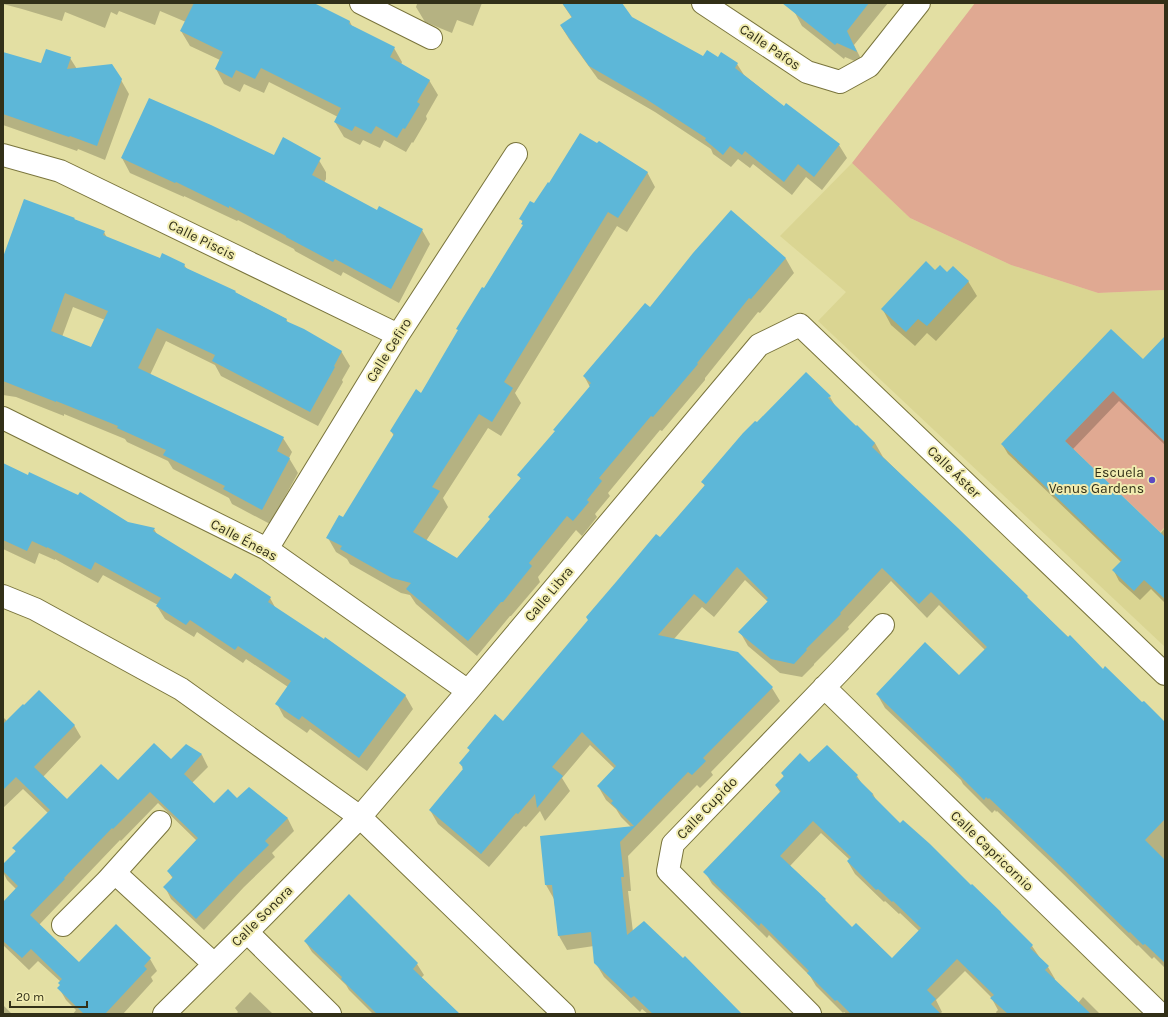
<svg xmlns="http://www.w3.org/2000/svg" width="1168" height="1017" font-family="Karla,sans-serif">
  <rect width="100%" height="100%" fill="#e3dfa3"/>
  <path fill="#dad592" d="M852,163L910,218L1011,265L1098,293L1165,290V647L818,321L846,292L780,236Z"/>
  <path fill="#e0a992" d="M975,3H1165V290L1098,293L1011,265L910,218L852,163Z
    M1113,391L1165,442V527L1160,532L1065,441Z"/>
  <path fill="#0003" fill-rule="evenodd" d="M3,3H312L350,22L352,26L394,48L402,62L401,65L429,80L438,95L426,116L427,119L413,143L412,142L406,152L384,140L380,148L363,140L360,145L344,137L335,122L338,117L269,82L264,93L244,84L240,92L224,84L216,69L220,60L190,46L181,31L186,22L160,11L155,25L119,11L117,15L111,12L105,28L65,12L62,21L22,9L3,4Z
    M415,3H482L473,26L457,20L452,33L425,22L416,7L417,4Z
    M562,3H621L631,18L703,58H718L737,64L744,75L784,107L839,145L847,158L822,190L806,177L792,195L753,164L750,168L738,159L731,167L713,154L711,149L655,112L598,79L569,39L561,26L572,18Z
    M801,3H888L854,45L864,65L845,57L844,59L802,26L794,11Z
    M3,53L42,65L70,58L77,69L121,80L129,94L105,160L78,149L77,151L3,125Z
    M274,156L317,157L326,172V179L324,183L377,211L422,230L430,244L399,303L343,272L341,276L295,251L294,249L238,220L237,221L184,196V197L130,173L122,158Z
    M647,172L655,187L627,232L617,226L515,393L521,403L501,436L488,428L443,498L448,507L426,541L457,559L490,520L521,479L518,475L556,431L590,387L584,376L650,308L731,211L786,259L794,273L760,313L758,312L705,378V380L662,431L660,430L608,493L610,496L595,514L597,517L582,536L576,530L538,577L540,582L511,616H510L477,656L416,604L410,595L401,593L350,564L347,559L336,552L328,538L343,519L394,436L391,431L421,394L484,289L524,226L521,219L535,205Z
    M74,219L75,220L104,232L107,238L160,259L184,265L187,269L235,292L236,293L286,319L288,323L341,351L350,366L342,380L343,382L318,426L221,376L215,365L166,341L150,375L283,438L292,452L289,458L298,473L270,524L232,504L229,498L173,469L168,461L127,442L125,439L64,414V416L16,397L3,395V259ZM73,307L105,320L91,348L62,337Z
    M935,271L968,281L977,296L936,341L927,333L915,346L891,325L883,310Z
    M1165,343V445L1119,401L1073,449L1160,534L1165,528V603L1151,589L1140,600L1119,581L1114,571L1121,562L1008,454L1002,444L1143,361Z
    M830,397L837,409L875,443L883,457L1029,600L1103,670L1165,724V968L1154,957L1152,959L1138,945L1137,946L1060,871L997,811L996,812L995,810L992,813L963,784L961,780L885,708L877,694L959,676L985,650L939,605L927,618L891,581L848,627L849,629L814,664V665L802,677L780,673L748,646L740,632L768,602L745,580L714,617L702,607L674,639L772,688L780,701L711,772L713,775L700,788L697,785L628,856L631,891H628L633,932L738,1014H648L642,1009L640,1012L604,977L595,962L594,946L567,950L559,936L554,899L546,885L541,837L631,827L621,817L616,809L606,800L598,786L615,769L590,745L562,778L570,791L545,821L540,811L526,827L524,826L489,867L438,824L430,810L464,770L460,763L470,751L468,748L503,723L705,486L702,482L756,424Z
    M3,464L128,523L154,529L158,536L231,580L270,598L276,609L405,695L413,709L367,771L310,729L307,733L284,717L277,704L288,687L246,659L243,663L197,632L194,637L165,619L157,606L158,605L103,575L98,583L55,559V560L39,553L35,564L3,549Z
    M4,718L7,721L74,725L81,737L43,777L67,801L171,760L186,745L202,755L208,767L192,783L214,805L237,800L249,788L288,819L294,831L272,853L275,857L244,887L204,930L171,899L165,887L173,879L168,871L197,841L158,803L121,841L120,840L39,925L79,963L116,925L150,959L157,971L151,977L153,981L123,1014H73L76,1010L66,1000L59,988L61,986V982L38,961L29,970L3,945V903L16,889L7,880L3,872V865L16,852L14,848L48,813L23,789L3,808Z
    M827,746L857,776L862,784L873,794L876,800L900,825L1032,946L1040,958L1048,967L1055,979L1054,980L1078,1003L1083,997L1100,1014H997L996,1012L998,1010L992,999V998L965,971L936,1000L942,1012L940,1014H847L844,1012L843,1013L816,986L810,976L769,935L767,938L712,884L705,872L780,792L776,786L784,777L782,773L810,764ZM821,833L850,860L848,862L855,874L884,902L885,901L899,914L900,913L919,931L892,959L852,928L828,905L825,900L790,866Z
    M305,941L417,964L424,975L421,978L459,1014H373L349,990L346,985L312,952Z
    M250,992L273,1014H236L238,1012L235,1008Z
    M3,1005L12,1014H3Z"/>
  <path fill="#5db7d8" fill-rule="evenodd" d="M194,3H314L350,21L349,24L395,47L390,57L430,80L417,102L420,104L405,129L403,128L397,138L376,126L371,134L355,126L352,131L334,122L341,108L261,68L255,79L236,70L232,78L215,69L223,52L180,31Z
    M562,3H622L632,17L703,56L707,50L718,57L721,52L738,63L735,68L784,106L786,103L840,144L814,177L798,164L784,182L745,151L742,155L730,146L723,155L705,140L706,138L646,99L589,66L560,25L572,17Z
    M782,3H869L847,31L857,52L837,43L835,45Z
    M46,49L71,57L67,69L112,64L122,79L97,146L70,136L69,137L3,114V52L41,63Z
    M149,98L211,125L274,155L283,137L321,158L312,175L377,210L379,206L423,229L391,289L335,259L333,262L286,237V236L229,206V208L176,182L175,183L121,158Z
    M580,133L597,143L599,141L648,172L618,218L608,212L504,382L513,388L492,422L479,414L432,487L440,491L413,532L457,558L490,519L488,517L521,478L517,475L555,431L553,430L590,386L589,385L591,383L583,376L645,303L650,307L693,253L731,210L786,258L751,299L749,298L697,363L698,364L653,417L651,416L599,478L602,481L587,500L589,502L573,521L567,516L529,563L532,566L503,602H501L468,641L406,589L411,583L392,578L340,549L342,546L326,538L339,515L343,517L394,434L390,431L416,389L421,393L458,330L456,329L482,287L484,288L523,225L521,224L523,221L519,219L530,201L534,203L548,182L549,183Z
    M24,199L75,218L74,219L105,231L103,235L160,258L162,253L185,264L184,267L236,291L235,292L287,319L286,321L304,329L342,351L334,366L335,367L310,412L212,361L215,355L157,328L138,368L284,437L277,451L290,458L262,510L223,489L225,486L163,455L166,450L117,428L118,426L56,401V402L3,381V257ZM65,293L108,311L91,347L51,331Z
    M926,261L935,270L940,265L947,272L953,266L969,281L927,326L918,319L906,332L881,309Z
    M1111,329L1143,359L1165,336V442L1113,391L1065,441L1165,537V599L1144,580L1134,591L1112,570L1122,560L1001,444Z
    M806,372L831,396L828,398L856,426L857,425L875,443L872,447L958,528L1028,596L1027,597L1068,637L1070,635L1103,669L1105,666L1142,702L1144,701L1165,722V819L1145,840L1165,860V963L1145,944L1143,945L1130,932L1129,933L1051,857L989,798L988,799L986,797L984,800L954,770H955L876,694L925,642L959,675L987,647L931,592L919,604L882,568L840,613L841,614L806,649L807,650L794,664L771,659L738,632L768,601L766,600L768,598L737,567L706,604L694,594L658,635L738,652L773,687L703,758L706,761L692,775L688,772L620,842L624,877H621L627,935L644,921L683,958L685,956L742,1014H653L634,996L631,998L594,963L591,932L558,936L552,885H545L540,836L634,826L611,803L613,801L597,786L616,766L582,732L552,767L563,776L537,808L535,794L518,814L516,813L481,854L429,810L463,769L462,768L463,767L459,763L470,750L467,748L495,714L503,721L588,620L586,617L616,582L656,534L660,537L705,485L701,482L743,433L755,421L757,422Z
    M3,463L28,475L29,472L78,495L80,492L128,522L155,528L153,531L231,579L235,573L271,597L268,602L324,639L325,637L406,695L359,758L302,716L299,720L275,704L291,681L238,646L235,650L190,620L186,625L156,606L161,598L95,562L91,570L47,547V548L32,541L27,551L3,540Z
    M39,690L75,725L34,767L67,799L101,764L118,780L154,743L171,759L186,744L202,754L184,774L214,803L228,789L237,798L249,787L288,818L265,841L269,845L238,875L196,919L163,887L173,877L167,871L198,838L150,792L113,829L112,828L64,878L65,879L30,915L79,962L116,924L151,958L144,966L147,969L105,1014H84L57,988L60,985L58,983L62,979L31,949L22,958L3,941V902L18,886L3,871V864L16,851L12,848L50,810L16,777L3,790V724L23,704L24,705Z
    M827,745L858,775L856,777L873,794L872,795L900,823L903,820L930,844L971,885L972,884L1001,912V913L1033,945L1030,948L1049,966L1045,970L1091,1014H1008L990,998L994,995L957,959L927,990L936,999L931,1004L941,1014H851L837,1000L835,1001L807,973L809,971L761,923L759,926L703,872L781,791L775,785L784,776L781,773L800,753L809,762ZM813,821L851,857L847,861L876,890L878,889L892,902L893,901L921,928L892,958L856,923L852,927L825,900L826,899L780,856Z
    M349,894L418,963L413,969L460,1014H377L341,979L342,977L304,941Z"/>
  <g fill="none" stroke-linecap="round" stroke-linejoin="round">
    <g stroke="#79743c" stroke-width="24">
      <path id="minor" d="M361,3L431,38
        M703,3L807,72L840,82L869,66L919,3
        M3,155L60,171L398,335
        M3,418L267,549L468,691
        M267,549L398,335L516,154
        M3,596L35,609L181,689L360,817L564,1014
        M824,687L1160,1014
        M115,873L214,964
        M63,925L107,881L160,822
        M247,932L330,1014
        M164,1014L262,917L360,817L468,691L759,345L800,325L1165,674
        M810,1014L668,871L673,844L841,670L883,625"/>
    </g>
    <use href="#minor" stroke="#fff" stroke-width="22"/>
  </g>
  <circle fill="#5c4ac3" stroke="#f1ecb0" stroke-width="1.5" cx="1152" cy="480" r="4"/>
  <g text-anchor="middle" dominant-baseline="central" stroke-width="4" stroke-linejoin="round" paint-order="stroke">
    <g font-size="14" fill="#323018" stroke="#f1ecb0">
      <text transform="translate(770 47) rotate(34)">Calle Pafos</text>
      <text transform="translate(202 240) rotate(26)">Calle Piscis</text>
      <text transform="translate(389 350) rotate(-58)">Calle Cefiro</text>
      <text transform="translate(954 472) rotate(44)">Calle Áster</text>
      <text transform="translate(244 540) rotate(28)">Calle Éneas</text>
      <text transform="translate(549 594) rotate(-50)">Calle Libra</text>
      <text transform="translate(707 808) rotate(-46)">Calle Cupido</text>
      <text transform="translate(992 851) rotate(44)">Calle Capricornio</text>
      <text transform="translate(262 916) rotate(-45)">Calle Sonora</text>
    </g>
    <g font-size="14" fill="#323018" stroke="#f1ecb0" text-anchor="end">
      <text x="1144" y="472">Escuela<tspan x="1144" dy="16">Venus Gardens</tspan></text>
    </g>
  </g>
  <rect width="1168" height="1017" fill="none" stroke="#323018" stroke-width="8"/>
  <path d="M10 1001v6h77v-6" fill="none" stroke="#323018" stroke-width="2"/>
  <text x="16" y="1001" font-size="12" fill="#323018" stroke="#f1ecb0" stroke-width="3" paint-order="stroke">20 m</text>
</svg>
